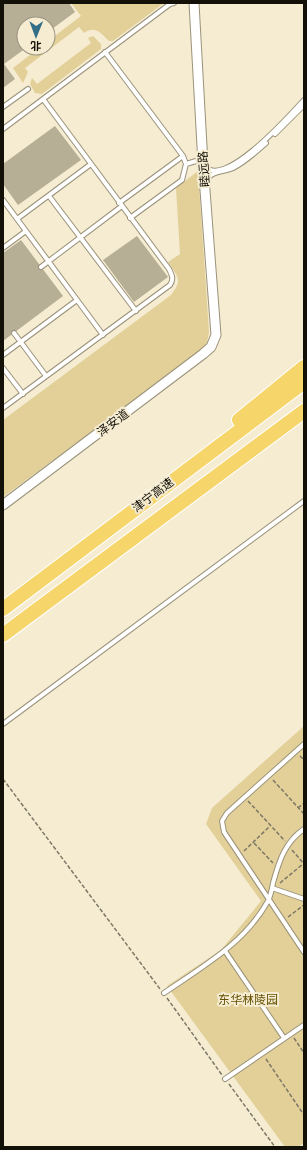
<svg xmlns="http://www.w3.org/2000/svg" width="307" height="1150" font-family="'Roboto Condensed','Noto Sans SC',sans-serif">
  <rect width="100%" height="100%" fill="#f5ecd2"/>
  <path fill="#e2d098" d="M71,3H164L113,41H109C101,33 95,25 84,33L79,27L25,68L28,72L23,83L13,68L39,48H48V41L81,16Z
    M93,36L101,44V49L42,94L35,93L30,84L32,78L37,84L91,43L88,38Z
    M198,171L209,332L207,343L201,351L3,497V420L171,295C183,280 178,277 168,262L180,254L176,188Z
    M304,726V1143L298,1147H285L167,986L221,950L261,901L206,824L212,808Z"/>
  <path fill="#b6ae95" d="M3,3H69L75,12L48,32V24H24V48H26L4,64L15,79L3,88Z
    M55,126L81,160L18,205L3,184V164Z
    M137,236L168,277L134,302L103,260Z
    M21,240L63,296L3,341V253Z"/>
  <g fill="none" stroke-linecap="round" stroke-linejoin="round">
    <g stroke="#9a927a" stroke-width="6">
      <path id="service" d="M105,52L183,156L186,164L182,180L130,218
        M3,107L28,89
        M3,129L170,4L174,3
        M275,134L304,105
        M186,164L203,159
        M205,166C224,190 291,114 304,100
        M206,181C210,171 224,172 233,168C245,162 256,152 266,143
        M49,196L136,311
        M3,200L103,335
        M119,203L183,156
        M17,219L91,164
        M3,248L26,231
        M41,267L122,206
        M14,333L46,376
        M3,355L77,300
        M3,368L23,394
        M3,408L170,285C174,279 172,275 169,269L43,99
        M3,724L304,501
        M304,744L227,813L222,821L224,832L304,952
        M272,888L304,899
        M225,951L284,1038
        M164,993C202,967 245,943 268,901C271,895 272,889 273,883C279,861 285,842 304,829
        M225,1079L304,1025"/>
    </g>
    <g stroke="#9a927a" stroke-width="11">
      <path id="tertiary" d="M3,505L203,354L211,347L216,335L203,164L194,3"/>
    </g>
    <g stroke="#fff" stroke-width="16">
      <path id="motorway" d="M239,420L304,367
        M3,609L304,382
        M3,635L304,411"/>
    </g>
    <path stroke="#7d7766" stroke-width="1.5" stroke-dasharray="4 2" stroke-linecap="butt" d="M300,756L304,760
      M3,779L160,989
      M273,780L304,814
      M248,801L285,841
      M298,808L304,803
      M254,843L273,863
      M292,850L304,864
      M244,851L270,826
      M280,883L303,864
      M288,917L304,905
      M167,998L222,1075
      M294,1038L304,1053
      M266,1059L304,1115
      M229,1084L275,1147"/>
    <use href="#service" stroke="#fff" stroke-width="4"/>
    <use href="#tertiary" stroke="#fff" stroke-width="9"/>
    <use href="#motorway" stroke="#f6d56a" stroke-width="14"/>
  </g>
  <g text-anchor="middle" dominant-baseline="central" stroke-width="4" stroke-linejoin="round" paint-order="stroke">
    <g font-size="12" fill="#131008" stroke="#f5ecd2">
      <text transform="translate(204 169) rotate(-94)">睦远路</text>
      <text transform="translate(113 423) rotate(-37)">泽安道</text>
      <text transform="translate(153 495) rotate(-37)">津宁高速</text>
    </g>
    <g font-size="12" fill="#665204" stroke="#f5ecd2">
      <text x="248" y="1000">东华林陵园</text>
    </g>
  </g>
  <rect width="307" height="1150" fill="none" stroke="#131008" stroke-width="8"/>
  <g transform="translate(36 36) rotate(181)"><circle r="19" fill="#f5ecd2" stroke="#9b9481"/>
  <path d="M0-3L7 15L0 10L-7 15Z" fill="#336d86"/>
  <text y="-6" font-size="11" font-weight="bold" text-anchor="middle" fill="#131008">北</text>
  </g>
</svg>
